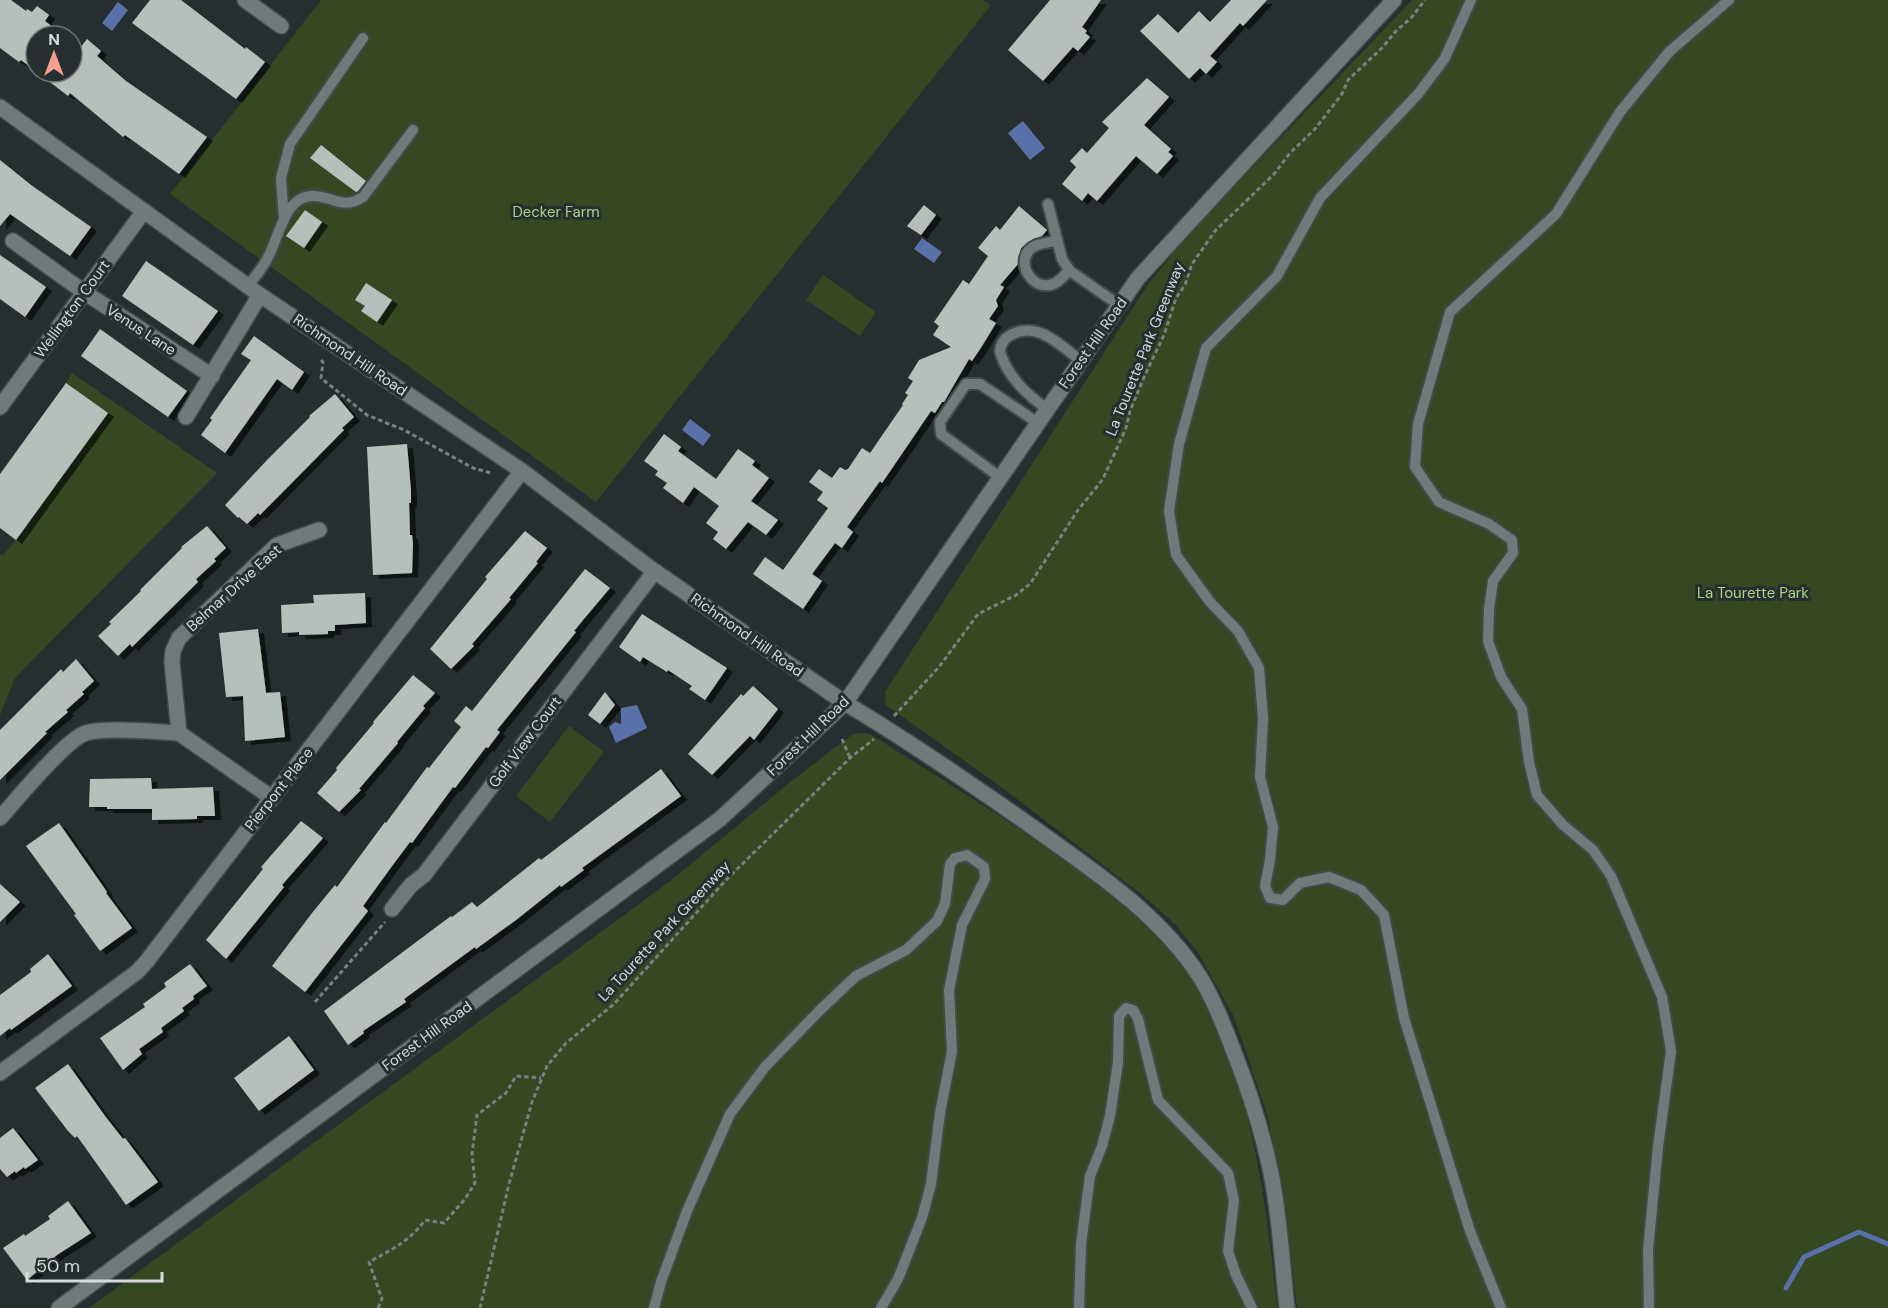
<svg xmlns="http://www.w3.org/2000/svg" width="1888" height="1308" font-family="'DM Sans',sans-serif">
  <defs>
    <filter id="shadow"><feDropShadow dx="6" dy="4" stdDeviation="0" flood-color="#0009"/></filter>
  </defs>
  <rect width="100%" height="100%" fill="#262f2f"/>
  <path fill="#344822" d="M321,0H983L991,5L596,502L170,194Z
    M1412,0H1888V1308H1297L1285,1203L1267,1114L1234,1017L1197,951L1175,924L1146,898L1004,789L886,705L885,692L1147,286L1187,236Z
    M823,275L876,312L860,336L806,300Z
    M72,373L217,473L15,678L0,715V554L3,555L16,540L107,413L66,383Z
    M569,726L604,752L550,822L516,796Z
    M864,733L870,734C953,787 1039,837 1115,899C1138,917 1164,937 1181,961C1248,1057 1266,1194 1277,1308H89L669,882L789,783L837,746L853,734Z"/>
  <path fill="#5a70a8" d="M118,2L128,10L112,31L102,23Z
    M1023,121L1045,148L1030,160L1008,133Z
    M922,238L942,252L934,263L914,249Z
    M690,419L711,435L703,446L682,430Z
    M637,705L647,728L616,743L609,727L615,722L621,724V708Z"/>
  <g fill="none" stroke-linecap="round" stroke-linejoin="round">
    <path stroke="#5a70a8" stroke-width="5" d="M1786,1288L1804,1257L1859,1232L1888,1244"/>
  </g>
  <path fill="#b6c0bb" filter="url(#shadow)" d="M0,0H11L26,11L27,9L32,12L37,6L49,15L45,21L64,36H36V71L21,60L19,62L0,48Z
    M150,0H181L245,49L246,47L265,62L236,99L132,23Z
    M1050,0H1101L1082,27L1087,31L1085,33L1090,37L1078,51L1073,47L1043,81L1008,50Z
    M1231,0H1267L1243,26L1240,23L1210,56L1217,62L1206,74L1200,68L1189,79L1140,31L1158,14L1178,33L1199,11L1210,22Z
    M87,39L101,51L97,56L126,81L207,137L179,174L125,135L123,137L70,93L68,96L37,72H72V42L80,48Z
    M1147,78L1169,97L1144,125L1171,149L1168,152L1173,156L1157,174L1136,156L1097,201L1088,193L1082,201L1062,184L1076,167L1070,161L1082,148L1087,153L1109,128L1102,122Z
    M321,145L366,181L358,191L356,192L310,158Z
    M0,160L31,185L91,227L70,256L10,214L0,226Z
    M924,205L936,215L921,235L907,226Z
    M1019,206L1047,230L1042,236L1033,239L1021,248L1018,264L1000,285L1004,287L996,300L998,306L989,319L996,323L982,346L972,361L969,359L944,402H942L935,413L931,411L882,483L880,481L847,527L853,532L842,548L835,543L812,574L822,581L803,609L753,574L765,557L783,570L828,508L817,500L823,492L809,482L819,469L832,478L840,467L845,470L848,469L862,448L870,453L903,405L902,404L908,395L905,393L913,381L908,378L919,360L951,347L933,335L939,326L934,322L963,280L969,284L988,256L978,248L996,226L1000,230Z
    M305,210L322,222L304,248L286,236Z
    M0,255L46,287L25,317L0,299Z
    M146,261L218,311L193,345L122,296Z
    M366,283L392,300L377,322L361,311L365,306L355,300Z
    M100,329L187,391L168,417L81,356Z
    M254,336L304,372L292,390L277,379L225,453L201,435L212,420L210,418L251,360L241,354Z
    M66,383L108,413L16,540L0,528V474Z
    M335,394L354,417L342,428L344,430L260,515L258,513L247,524L239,517L238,518L225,505L268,459L310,417L309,416Z
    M664,434L681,447L678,451L716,479L738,449L755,461L752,465L769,478L751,501L778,520L766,535L748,522L726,549L713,539L718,532L706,523L719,506L694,487L683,503L663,488L667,483L655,475L658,471L644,461Z
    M407,444L411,491V503H409L410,535H412L413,544L412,573L373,575L367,447Z
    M207,526L226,548L214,559L216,561L196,579L198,582L132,647L130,644L118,656L98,636L111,624L109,622L141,591L140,590L182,548L181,547Z
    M525,531L547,548L536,562L538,563L509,598L511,599L472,644L474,646L451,669L430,649L487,579L485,577Z
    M585,569L610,588L583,620L574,631L576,632L497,730L500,732L488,748L486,747L455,788L453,787L412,843L410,842L392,866L363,906L368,911L305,992L272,966L312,913L335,885L337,887L385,822L386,823L427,767L429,768L461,727L454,721L466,706L472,711Z
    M365,593L366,623L335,625V631H328V634L299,635V632L282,633L281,605L314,603L313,595Z
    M642,614L727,668L705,700L689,689L692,686L668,670L667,672L643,657L640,662L619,647Z
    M258,629L266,693L280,692L285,737L245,741L243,696L226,697L219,633Z
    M76,659L94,681L82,692L84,694L66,710L68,712L45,732L47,733L0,780V730L61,669L63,672Z
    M413,675L435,693L423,706L425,708L397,742L398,743L359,789L361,790L339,812L317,793L337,770L336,768L374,723L373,722Z
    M753,686L778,709L754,740L750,736L712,775L688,754L741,694L743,696Z
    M605,692L615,705L600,724L588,715Z
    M661,769L681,796L582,868L584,870L561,887L560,885L516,920L476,949L475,947L404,999L406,1002L363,1031L364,1033L348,1045L324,1011L451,916L452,917L472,902L477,907L529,866L539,858L541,860Z
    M151,778L152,789L213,787L215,816H197V819L152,820V809H107V807H89L90,779Z
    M301,821L323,838L282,885L284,887L226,959L206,940L263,869L261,867Z
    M59,823L107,892L106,893L132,928L100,951L74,915L76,914L26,846Z
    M0,884L20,902L0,922Z
    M48,954L72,986L11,1030L10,1028L0,1036V995L31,972L30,969Z
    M190,964L207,986L193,996L194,999L182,1008L184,1011L161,1028L163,1032L139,1049L142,1054L123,1070L100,1038L145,1007L143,1004L166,987L164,983Z
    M289,1036L314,1070L259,1111L234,1078Z
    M68,1064L105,1116L123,1139L125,1138L158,1182L126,1205L77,1136L75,1138L68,1131L35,1088Z
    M13,1128L38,1160L25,1169L24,1167L16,1173L15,1171L7,1177L0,1169V1138Z
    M68,1201L91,1233L57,1255L27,1280L3,1248L24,1234L25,1236L50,1219L48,1216Z"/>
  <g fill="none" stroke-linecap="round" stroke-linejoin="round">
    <g stroke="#424a4a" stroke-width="14">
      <path id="service" d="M1471,0L1445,58L1418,94L1320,198L1277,276L1206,348L1179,444L1169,511L1176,555L1210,602L1238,631L1259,668L1263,718L1260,777L1273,827L1270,860L1265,886L1270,898L1283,900L1300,883L1329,877L1361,890L1384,915L1404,1018L1470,1231L1501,1308
        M1048,204L1062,259L1070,271L1119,305
        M284,220L281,178L290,144L363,38
        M1056,241C1050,242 1043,243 1037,245C1005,258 1042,312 1069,269
        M248,286C255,276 264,267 269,255C279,236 286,194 314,196C334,197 343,210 363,197L413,130
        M1047,409C1026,394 1008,377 1000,352C1000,345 1003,340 1009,336C1036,319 1060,345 1081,361
        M1001,478L941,434L940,422L966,384H980L1038,423
        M654,1308L661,1282L687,1211L730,1114L765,1067L819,1011L856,976L906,950L937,921L945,904L950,864L955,858L967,855L984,867L985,879L962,925L949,990L952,1051L940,1113L931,1184L922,1218L898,1279L881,1308
        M1079,1308L1081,1244L1090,1176L1102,1146L1110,1116L1118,1062L1119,1016L1126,1008L1133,1010L1138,1019L1158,1100L1228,1173L1234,1200L1228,1251L1236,1275L1252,1308
        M1649,1308L1648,1250L1658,1147L1671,1051L1662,997L1611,876L1593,850L1563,825L1537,795L1529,762L1522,709L1501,677L1488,641L1489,609L1493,581L1513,553L1512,540L1489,524L1439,502L1415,467L1418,424L1450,312L1556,214L1620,112L1669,52L1729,0"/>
    </g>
    <g stroke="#424a4a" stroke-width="18">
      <path id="minor" d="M245,0L281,26
        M13,241L84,292L212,376
        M0,407L144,211
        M186,417L260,295
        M845,703C909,741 970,783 1031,826C1091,869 1159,913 1200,977C1213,998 1223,1023 1232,1047C1248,1087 1262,1130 1271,1173C1280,1217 1282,1263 1287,1308
        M272,798L179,733L172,662L173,651L179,638L277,545L319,530
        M0,818C17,799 66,739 86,733C107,727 155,732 179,733
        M392,909L411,885L424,875L655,571
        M0,1073L137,972L147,961L522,471"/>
    </g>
    <g stroke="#424a4a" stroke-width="18">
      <path id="tertiary" d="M0,107L260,295L522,471L650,568L845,703
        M59,1308L720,819L845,703L1138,278L1394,0"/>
    </g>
    <path stroke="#798080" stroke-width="3" stroke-dasharray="4.5 3" stroke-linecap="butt" d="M321,360L323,362L321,378L367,415L404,430L473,468L491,473
      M894,716L939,667L978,614L1016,595L1030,584L1078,510L1103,479L1126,428L1130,411L1145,375L1164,335L1176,298L1185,285L1192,264L1215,231L1274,174L1290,153L1315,129L1342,94L1348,80L1382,48L1396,31L1411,18L1425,0
      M842,739L850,758
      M315,1002L385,922
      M378,1308L382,1299L369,1262C392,1249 409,1242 425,1220L444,1223L465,1199L475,1183L472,1154L477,1115L506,1093L516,1076L541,1078
      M480,1308L509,1184L532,1102L547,1066L566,1043L614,1004L726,880L850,758L874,739"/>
    <use href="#service" stroke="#707a7b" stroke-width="10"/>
    <use href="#minor" stroke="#707a7b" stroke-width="15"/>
    <use href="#tertiary" stroke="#707a7b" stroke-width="15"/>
  </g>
  <g text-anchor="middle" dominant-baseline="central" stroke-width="6" stroke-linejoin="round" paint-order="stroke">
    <g font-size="15" fill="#a9d682" stroke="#262f2f">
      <text x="556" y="212">Decker Farm</text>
      <text x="1753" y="593">La Tourette Park</text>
    </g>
    <g font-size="15" fill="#d5dbdb" stroke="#262f2f">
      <text transform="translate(72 309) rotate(-54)">Wellington Court</text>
      <text transform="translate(141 330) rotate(33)">Venus Lane</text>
      <text transform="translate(1093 343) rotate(-55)">Forest Hill Road</text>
      <text transform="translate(1145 349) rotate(-68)">La Tourette Park Greenway</text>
      <text transform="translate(350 355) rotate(34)">Richmond Hill Road</text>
      <text transform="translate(234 588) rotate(-42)">Belmar Drive East</text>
      <text transform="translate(747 635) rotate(35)">Richmond Hill Road</text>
      <text transform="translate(808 736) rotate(-44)">Forest Hill Road</text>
      <text transform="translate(525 742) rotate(-53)">Golf View Court</text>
      <text transform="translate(279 789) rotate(-52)">Pierpont Place</text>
      <text transform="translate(664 931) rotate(-47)">La Tourette Park Greenway</text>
      <text transform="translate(427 1036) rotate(-36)">Forest Hill Road</text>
    </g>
  </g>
  <g transform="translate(54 54)"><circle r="28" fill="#262f2f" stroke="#6c7474" stroke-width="1.5"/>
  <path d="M0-4.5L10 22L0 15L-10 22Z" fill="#f59d8e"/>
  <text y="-9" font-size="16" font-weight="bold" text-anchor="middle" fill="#d5dbdb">N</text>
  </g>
  <path d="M27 1272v9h135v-9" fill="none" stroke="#d5dbdb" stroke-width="3"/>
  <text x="36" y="1272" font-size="18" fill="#d5dbdb" stroke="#262f2f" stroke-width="4.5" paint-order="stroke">50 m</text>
</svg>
